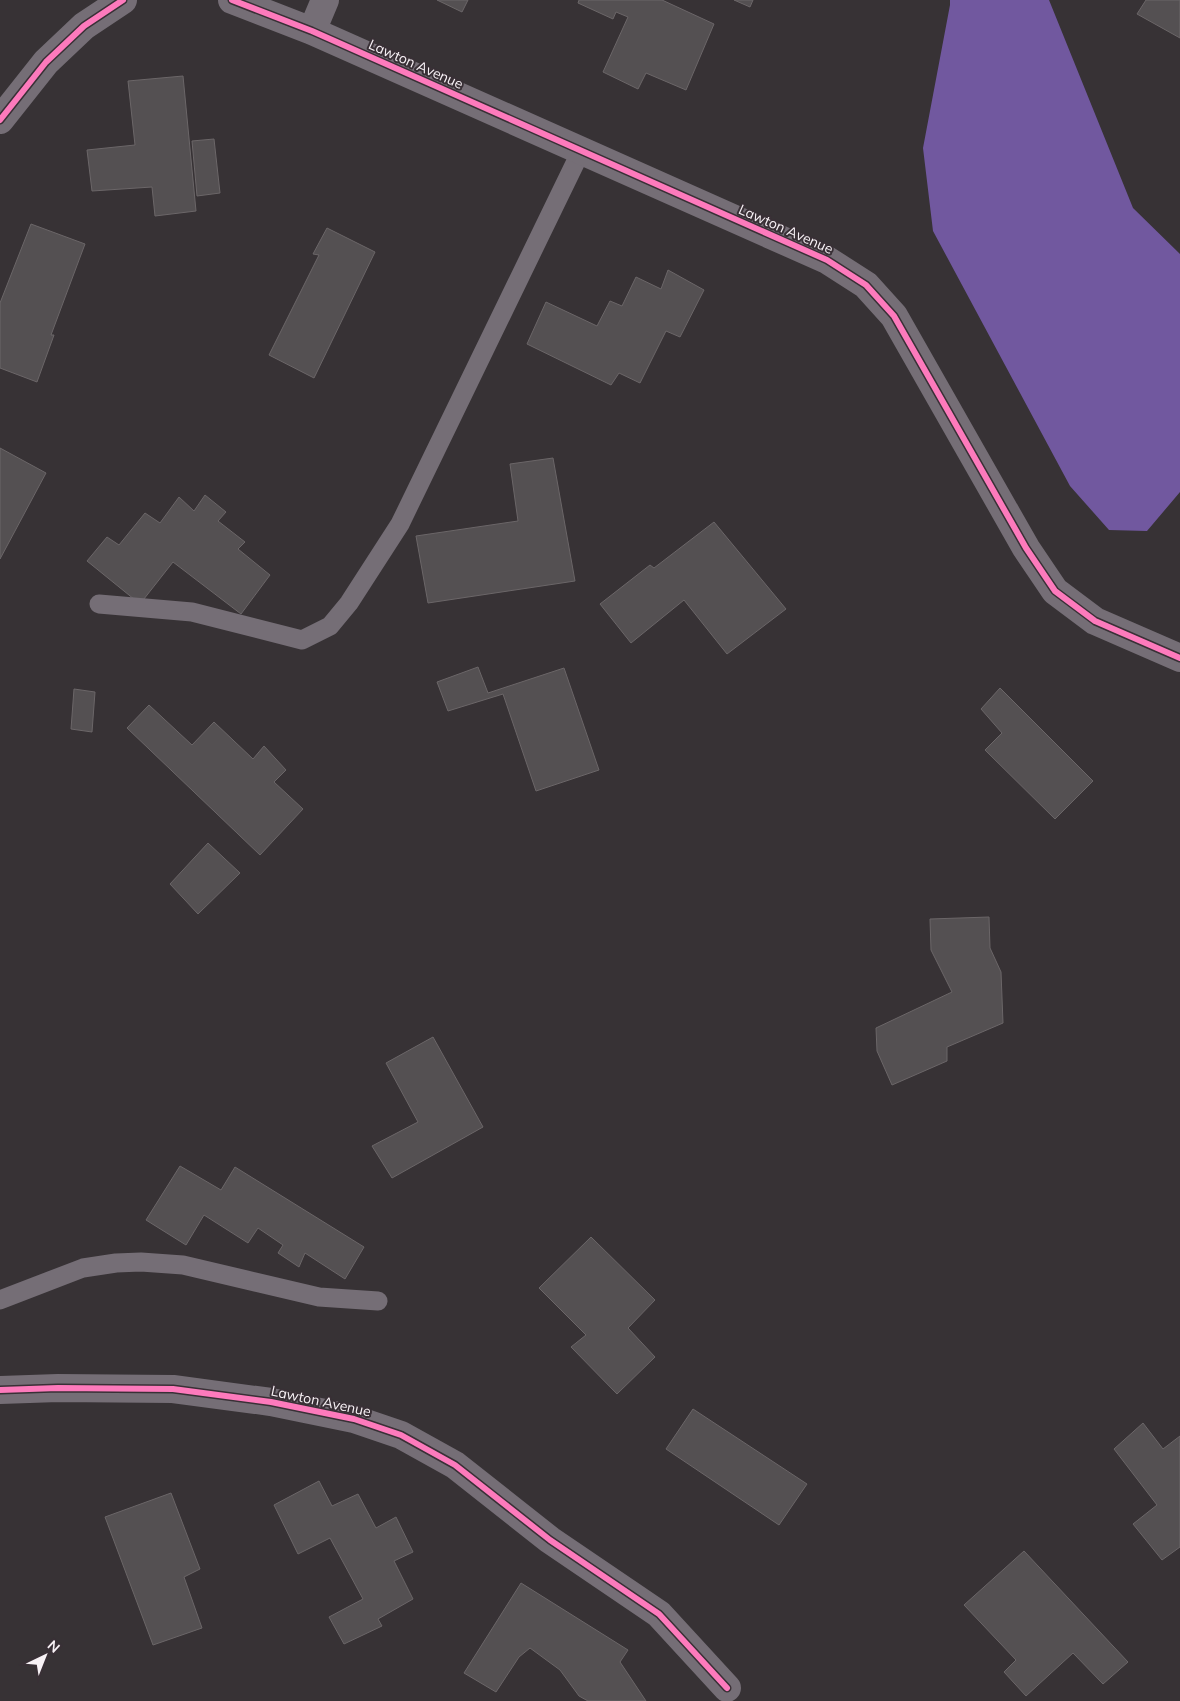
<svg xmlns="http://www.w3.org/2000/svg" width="1180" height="1701" font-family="Mulish,sans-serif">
  <rect width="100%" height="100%" fill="#373235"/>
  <path fill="#71589f" d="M950,0H1049L1133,208L1180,254V492L1147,531L1109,530L1070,486L933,231L923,148L950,5Z"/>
  <path fill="#545052" stroke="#6b6668" d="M437,0H468L462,12Z
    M579,0H662L714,24L686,90L646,73L638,89L603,72L628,17L616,12L613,19L578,3Z
    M734,0H753L750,7Z
    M1146,0H1180V38L1137,14Z
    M183,76L196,211L155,216L152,187L92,191L87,150L135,145L128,81Z
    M214,139L220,193L197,196L192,141Z
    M31,224L85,244L51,335H54L37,382L0,368V303Z
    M327,228L375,252L314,378L269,355L319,255L313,254Z
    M668,270L704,290L680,337L666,331L640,383L619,373L611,385L527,344L546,302L597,326L610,301L622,306L636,277L661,289Z
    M0,448L46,473L0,559Z
    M553,458L575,581L428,603L416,536L518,521L510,464Z
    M205,495L226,512L218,521L245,542L238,549L270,575L241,614L173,562L140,604L87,561L107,537L119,545L145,513L160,523L179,497L194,511Z
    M714,522L786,609L727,654L684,600L631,643L600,604L650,565L654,568Z
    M478,667L488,693L564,668L599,770L536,791L503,694L448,711L437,682Z
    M1000,688L1093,781L1055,819L985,750L1002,733L981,709Z
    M74,689L95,692L92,732L71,729Z
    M149,705L192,745L214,722L253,759L264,746L286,770L274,782L303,809L260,855L127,728Z
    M208,843L240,873L198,914L170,884Z
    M989,917L990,948L1001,972L1003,1023L947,1047V1061L892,1085L877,1051L876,1028L952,992L931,950L930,919Z
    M433,1037L483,1127L392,1178L372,1146L418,1122L386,1063Z
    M180,1166L221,1190L235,1167L364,1247L345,1279L305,1253L299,1267L278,1253L283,1245L258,1228L248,1243L204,1215L186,1245L146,1220Z
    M591,1237L655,1300L628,1328L655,1357L617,1394L571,1347L586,1335L539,1288Z
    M693,1409L807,1484L779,1525L666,1449Z
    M1143,1423L1163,1449L1180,1436V1547L1162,1560L1133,1524L1157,1505L1114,1449Z
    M319,1481L332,1506L358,1494L376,1528L396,1517L413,1552L394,1561L413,1599L378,1619L382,1626L344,1644L329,1617L363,1599L330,1538L298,1554L274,1505Z
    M171,1493L200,1569L184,1577L202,1628L153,1645L105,1517Z
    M1024,1551L1128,1662L1103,1684L1073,1653L1026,1696L1004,1672L1016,1660L964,1605Z
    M521,1583L628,1650L620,1662L646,1701H588L579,1696L560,1670L530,1648L519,1657L496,1692L464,1673Z"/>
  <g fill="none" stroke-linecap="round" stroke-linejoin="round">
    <path stroke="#756e76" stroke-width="19" d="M99,604L192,612L302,640L330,626L349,603L400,524L581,151
      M0,1300L83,1268L116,1263L141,1262L183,1265L319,1297L378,1301"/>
    <path stroke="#756e76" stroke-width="28" d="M232,0L312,31L827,260L866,285L894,316L1026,548L1055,591L1095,621L1180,658
      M312,31L325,0
      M0,120L46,62L84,26L123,0
      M0,1390L58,1388L173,1389L271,1402L354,1419L401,1435L455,1465L550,1540L659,1614L727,1688"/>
    <g stroke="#393036" stroke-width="9">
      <path id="cycleway" d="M232,0L312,31L827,260L866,285L894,316L1026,548L1055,591L1095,621L1180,658
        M0,120L46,62L84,26L123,0
        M0,1390L58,1388L173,1389L271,1402L354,1419L401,1435L455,1465L550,1540L659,1614L727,1688"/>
    </g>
    <use href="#cycleway" stroke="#fd7abc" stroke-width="6"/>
  </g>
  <g text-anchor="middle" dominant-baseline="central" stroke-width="4" stroke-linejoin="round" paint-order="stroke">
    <g font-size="14" fill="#f8f2f6" stroke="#393036">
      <text transform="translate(416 64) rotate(24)">Lawton Avenue</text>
      <text transform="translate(786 229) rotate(24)">Lawton Avenue</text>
      <text transform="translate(321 1401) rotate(12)">Lawton Avenue</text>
    </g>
  </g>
  <g transform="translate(45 1656) rotate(43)" stroke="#393036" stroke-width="4" paint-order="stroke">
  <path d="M0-4L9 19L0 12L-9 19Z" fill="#f8f2f6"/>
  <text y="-8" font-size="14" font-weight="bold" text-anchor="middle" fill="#f8f2f6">N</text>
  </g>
</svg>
